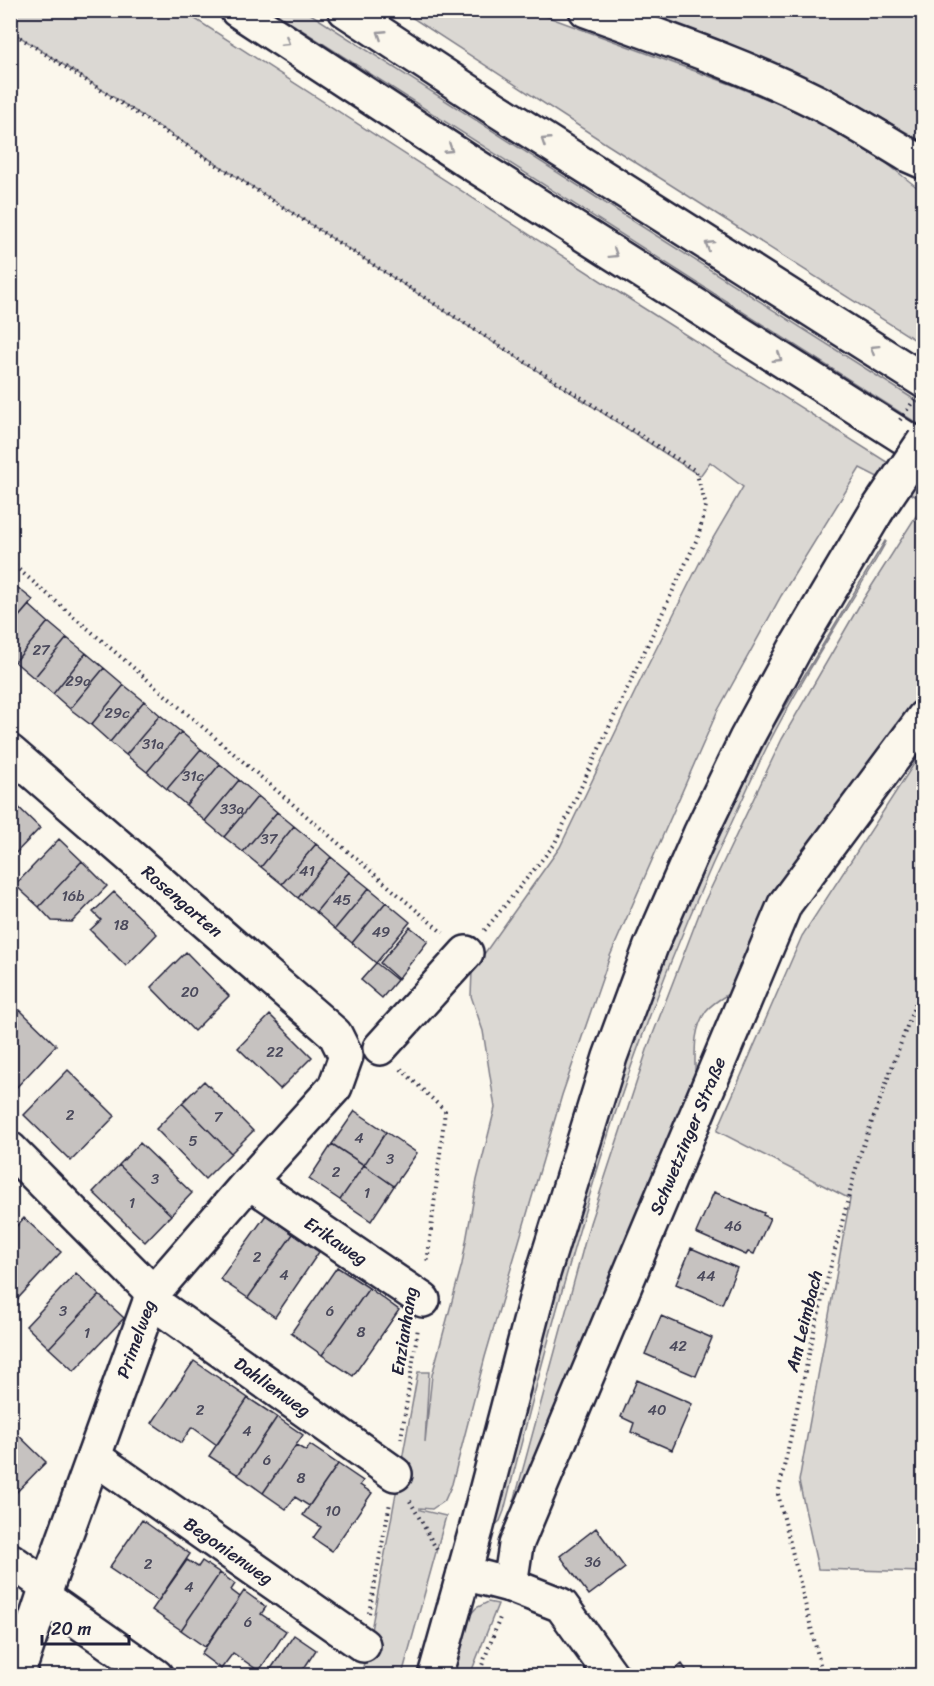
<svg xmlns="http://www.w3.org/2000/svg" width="934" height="1686" font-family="Sriracha,sans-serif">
  <rect width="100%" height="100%" fill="#fbf7ec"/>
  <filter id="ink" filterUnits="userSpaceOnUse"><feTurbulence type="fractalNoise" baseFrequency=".0167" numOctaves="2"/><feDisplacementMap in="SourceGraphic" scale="12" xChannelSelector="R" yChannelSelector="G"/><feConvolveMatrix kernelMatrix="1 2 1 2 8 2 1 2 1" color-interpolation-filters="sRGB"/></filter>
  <g filter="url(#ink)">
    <path fill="#dbd8d3" stroke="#7e7d87" stroke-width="1.5" d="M10,11H183L626,297L923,485V500L860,468L781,596L717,712L610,956L562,1095L485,1357L452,1484L445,1500L432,1509L420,1508V1510L446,1516L402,1675H361L368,1647L418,1372H429L425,1442L432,1375L462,1264L477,1180L495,1108L483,1031L471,996L472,971L560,847L646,669L706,550L743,487L710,462L700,476L11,31Z
      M272,11H306L638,224L923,405V427Z
      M402,11H532L733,85L784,106L821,124L857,145L885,162L923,192V345L608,145Z
      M634,11H923V142L866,109L783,67Z
      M923,505V691L853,786L733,991C724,997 713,1002 706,1011C691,1032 696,1060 695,1084L516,1515L512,1509L590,1223L648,1047L701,909L782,739L859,606Z
      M885,541L886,542L877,558C841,619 802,678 770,741C758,764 748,788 737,811C689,912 647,1016 612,1123C571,1251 537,1381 504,1511L500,1521L494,1526L555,1286L617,1085L674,936L736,800L772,729Z
      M923,750V1572L818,1569L799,1481L850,1199L717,1131L802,936Z
      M488,1602L498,1604L470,1675L452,1676L470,1615L476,1608Z"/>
    <path fill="#c6c2c0" stroke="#22223b" stroke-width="1.5" d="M13,584L33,600L10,627V587Z
      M29,605L48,622L15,662L10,659V627Z
      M48,622L67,638L34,678L15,662Z
      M67,638L86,653L53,694L34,678Z
      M86,653L104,668L70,709L53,694Z
      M104,668L124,685L91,725L70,709Z
      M124,685L144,701L110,742L91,725Z
      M144,701L160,715L126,755L110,742Z
      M160,715L181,732L147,772L126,755Z
      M181,732L201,749L167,789L147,772Z
      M201,749L220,764L186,805L167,789Z
      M220,764L239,780L205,821L186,805Z
      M239,780L258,796L224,837L205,821Z
      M258,796L277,812L243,852L224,837Z
      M10,799L40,828L10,859Z
      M277,812L294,826L261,867L243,852Z
      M294,826L316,844L282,884L261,867Z
      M59,839L82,861L39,907L15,885Z
      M316,844L331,857L298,898L282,884Z
      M331,857L349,872L316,912L298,898Z
      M82,861L107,886L72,922L52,921L39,907Z
      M349,872L369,888L335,929L316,912Z
      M369,888L386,902L352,943L335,929Z
      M114,892L157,934L126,966L90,930L101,920L93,912Z
      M386,902L410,922L376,963L352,943Z
      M410,927L428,941L398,979L380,963Z
      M186,952L229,996L194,1031L151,987Z
      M376,963L397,980L382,998L361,980Z
      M20,1010L56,1045L14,1090L10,1086V1020Z
      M270,1015L312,1057L280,1089L238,1048Z
      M68,1070L115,1116L71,1161L24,1115Z
      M204,1081L253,1131L231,1153L182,1103Z
      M182,1103L231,1153L205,1179L156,1129Z
      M355,1111L386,1132L364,1165L332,1144Z
      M386,1132L417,1153L394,1186L364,1165Z
      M140,1143L192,1193L171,1215L119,1165Z
      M332,1144L364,1165L340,1200L309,1179Z
      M119,1165L171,1215L145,1242L93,1192Z
      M364,1165L394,1186L371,1221L340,1200Z
      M714,1192L764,1213L763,1215L770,1218L754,1254L748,1252L746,1255L696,1233Z
      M266,1215L293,1234L248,1298L220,1279Z
      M24,1218L61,1252L10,1307V1233Z
      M293,1234L319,1252L275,1317L248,1298Z
      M691,1248L737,1268L722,1304L676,1284Z
      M337,1267L369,1288L322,1355L291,1333Z
      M76,1273L99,1295L49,1348L26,1326Z
      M369,1288L399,1310L353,1376L322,1355Z
      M99,1295L124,1318L74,1371L49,1348Z
      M661,1316L712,1338L696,1376L645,1354Z
      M194,1361L248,1398L217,1445L192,1427L181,1443L152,1423Z
      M637,1380L692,1404L672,1450L631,1432L634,1423L621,1417Z
      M248,1398L277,1417L238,1475L209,1456Z
      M277,1417L303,1435L263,1493L238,1475Z
      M10,1427L46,1462L10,1499Z
      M296,1445L306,1451L310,1445L338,1464L309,1506L295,1497L286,1509L263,1493Z
      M338,1464L363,1481L360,1485L372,1493L332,1551L313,1538L321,1527L303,1515Z
      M142,1520L190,1554L158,1601L109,1568Z
      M596,1528L625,1568L589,1595L560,1556Z
      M187,1560L198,1567L202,1561L220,1573L181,1630L152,1610Z
      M220,1573L235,1584L231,1590L240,1597L205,1647L181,1630Z
      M244,1591L266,1607L261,1614L286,1631L259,1671L233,1653L221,1669L201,1654Z
      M294,1635L316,1650L299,1676H266Z
      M682,1664L690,1676H666Z"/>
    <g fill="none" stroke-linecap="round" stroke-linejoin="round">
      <g stroke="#22223b" stroke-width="38">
        <g id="minor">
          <path id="s1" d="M10,752L335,1034L346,1056L335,1087L249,1182L153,1293L47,1586L17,1676"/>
          <path d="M380,1048L466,953"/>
          <path d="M10,1149L153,1293"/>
          <path id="s2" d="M249,1182L423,1300"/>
          <path id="s3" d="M150,1300L395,1474"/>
          <path id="s4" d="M94,1457L363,1645"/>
          <path d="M10,1560L47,1586"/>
          <path d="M464,1573L510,1585L561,1605L612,1676"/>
          <path id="s5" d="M510,1585L516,1545L785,904L924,717"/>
          <path d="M44,1597L156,1676"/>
        </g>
      </g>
      <g stroke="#22223b" stroke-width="38">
        <path id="major" d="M586,10C663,38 743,65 817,102C848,118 878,137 908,155L924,162
          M435,1676L476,1530L541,1280L610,1057L651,946L700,834L746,739L796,647L876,512"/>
      </g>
      <g stroke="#22223b" stroke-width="38">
        <path id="highway" d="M237,10L463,158L924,450
          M345,10L494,108L924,381"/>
      </g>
      <path stroke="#22223b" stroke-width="4" stroke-dasharray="1.5 4.5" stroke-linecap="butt" d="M10,31L167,133L696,471L706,506L698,537L554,845L484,931
        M10,562L443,933
        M401,1069L445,1111L427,1264
        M401,1439L418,1328
        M410,1501L438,1552
        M369,1613L390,1503
        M478,1676L501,1615
        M823,1676L778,1494L815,1327L859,1157L924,980"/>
      <use href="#minor" stroke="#fbf7ec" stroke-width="33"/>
      <use href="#major" stroke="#fbf7ec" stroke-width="33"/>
      <use href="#highway" stroke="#fbf7ec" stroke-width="33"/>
      <g stroke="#22223b" stroke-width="38" stroke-linecap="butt">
        <path id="major-bridge" d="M876,512L924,441"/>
      </g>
      <path stroke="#22223b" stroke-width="4" stroke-dasharray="1.5 4.5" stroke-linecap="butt" d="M900,420L924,386"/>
      <use href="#major-bridge" stroke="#fbf7ec" stroke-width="33"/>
    </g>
    <defs><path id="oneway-chevron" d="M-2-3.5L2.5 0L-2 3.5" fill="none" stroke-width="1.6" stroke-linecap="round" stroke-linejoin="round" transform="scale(1.5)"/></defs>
    <g stroke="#99979c">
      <use href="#oneway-chevron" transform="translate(381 34) rotate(-147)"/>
      <use href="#oneway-chevron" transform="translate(286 42) rotate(33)"/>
      <use href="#oneway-chevron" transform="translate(545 141) rotate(-147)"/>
      <use href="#oneway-chevron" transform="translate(449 149) rotate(33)"/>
      <use href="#oneway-chevron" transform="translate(709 245) rotate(-148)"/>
      <use href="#oneway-chevron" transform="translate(614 254) rotate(32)"/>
      <use href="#oneway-chevron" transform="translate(874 349) rotate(-148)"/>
      <use href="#oneway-chevron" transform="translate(778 358) rotate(32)"/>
    </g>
  </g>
  <g text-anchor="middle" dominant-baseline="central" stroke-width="4.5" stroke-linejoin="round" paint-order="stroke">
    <g font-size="15" fill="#4b4a5c">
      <text x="41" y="650">27</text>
      <text x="78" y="681">29a</text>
      <text x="117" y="713">29c</text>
      <text x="153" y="744">31a</text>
      <text x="193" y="776">31c</text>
      <text x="232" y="809">33a</text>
      <text x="269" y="839">37</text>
      <text x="307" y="871">41</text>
      <text x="73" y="896">16b</text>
      <text x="342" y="900">45</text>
      <text x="121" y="925">18</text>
      <text x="381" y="932">49</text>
      <text x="190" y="992">20</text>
      <text x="275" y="1052">22</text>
      <text x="70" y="1115">2</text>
      <text x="218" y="1117">7</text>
      <text x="359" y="1138">4</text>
      <text x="193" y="1141">5</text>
      <text x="390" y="1159">3</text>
      <text x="336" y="1172">2</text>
      <text x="155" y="1179">3</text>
      <text x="367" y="1193">1</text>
      <text x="132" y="1203">1</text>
      <text x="733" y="1226">46</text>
      <text x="257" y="1257">2</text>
      <text x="284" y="1275">4</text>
      <text x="706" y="1276">44</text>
      <text x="63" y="1311">3</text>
      <text x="330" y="1311">6</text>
      <text x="361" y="1332">8</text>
      <text x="87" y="1333">1</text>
      <text x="678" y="1346">42</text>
      <text x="200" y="1410">2</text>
      <text x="657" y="1410">40</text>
      <text x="247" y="1431">4</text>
      <text x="267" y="1460">6</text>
      <text x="301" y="1478">8</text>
      <text x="333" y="1511">10</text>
      <text x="593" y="1562">36</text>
      <text x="148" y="1564">2</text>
      <text x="189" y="1587">4</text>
      <text x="248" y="1622">6</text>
    </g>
    <g font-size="18" fill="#22223b" stroke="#fbf7ec">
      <text stroke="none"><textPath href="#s1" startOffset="228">Rosengarten</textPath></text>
      <text stroke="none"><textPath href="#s5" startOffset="484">Schwetzinger Straße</textPath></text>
      <text stroke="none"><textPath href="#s2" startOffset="105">Erikaweg</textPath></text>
      <text transform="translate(804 1321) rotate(-76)">Am Leimbach</text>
      <text transform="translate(404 1331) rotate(-81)">Enzianhang</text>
      <text transform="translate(136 1339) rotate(-70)">Primelweg</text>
      <text stroke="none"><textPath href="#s3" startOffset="150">Dahlienweg</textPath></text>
      <text stroke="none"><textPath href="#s4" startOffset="164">Begonienweg</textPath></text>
    </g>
  </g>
  <rect width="934" height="1686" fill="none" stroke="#fbf7ec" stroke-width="36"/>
  <rect x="18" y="18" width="898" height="1650" fill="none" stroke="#22223b" stroke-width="2" filter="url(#ink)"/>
  <path d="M42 1635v9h87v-9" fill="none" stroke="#22223b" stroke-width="3"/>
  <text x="51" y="1635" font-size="18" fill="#22223b" stroke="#fbf7ec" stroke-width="4.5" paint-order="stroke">20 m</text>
</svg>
